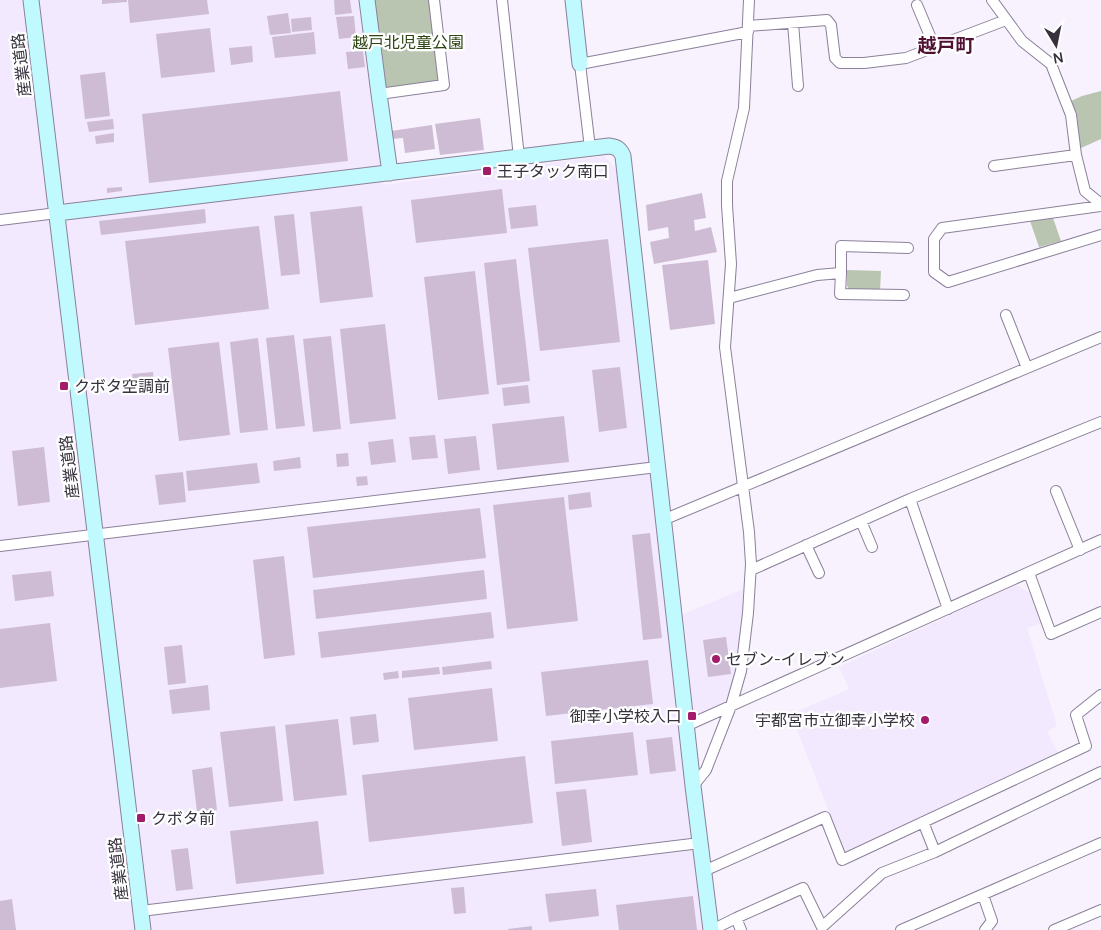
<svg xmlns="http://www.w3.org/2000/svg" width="1101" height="930" font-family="Manrope,'Noto Sans JP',sans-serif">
  <rect width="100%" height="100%" fill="#f7f2fd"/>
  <path fill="#f2e9fe" d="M0,0H361L383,185L604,156L616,169L706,930H0Z
    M1015,585L1036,596L1043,623L1027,628L1057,726L1047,731L1059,755L846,856L791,714L849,689L839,667Z
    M746,588L737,672L727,703L694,721L683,614Z"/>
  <path fill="#bac5b1" d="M374,0H432L442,83L385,90Z
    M1101,91V139L1079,149L1077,114L1071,101L1082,96Z
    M1053,218L1061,241L1039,247L1030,221Z
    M847,270L881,271L880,291L850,290L847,286Z"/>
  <path fill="#cebcd5" d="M102,0H127V2L102,4Z
    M128,0H207L209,14L130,23Z
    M334,0H350L352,13L335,15Z
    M288,13L291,33L270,35L267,16Z
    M354,16L356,37L339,39L336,17Z
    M311,17L312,30L292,32L291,19Z
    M210,28L215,72L161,78L156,34Z
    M314,32L316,54L275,58L272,37Z
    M252,46L253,62L231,65L229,48Z
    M363,51L365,67L348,69L346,52Z
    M105,72L110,116L85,119L80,75Z
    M340,91L348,161L149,183L142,114Z
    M480,118L484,150L440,155L435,124Z
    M113,119L114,129L89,132L87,122Z
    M432,125L435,149L405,153L403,138L392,139L391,131Z
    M114,133V142L96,144L95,136Z
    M122,187V191L107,193V188Z
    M502,189L507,233L416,243L411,200Z
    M702,193L706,218L694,220L695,231L711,227L717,252L654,264L650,242L669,238L668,227L648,231L646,205Z
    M536,205L538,226L511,229L508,208Z
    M362,206L373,297L320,303L310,212Z
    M205,209L206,223L101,235L99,221Z
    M294,214L300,274L281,276L274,216Z
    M259,226L269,309L135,325L125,241Z
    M608,239L620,342L540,351L528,248Z
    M516,259L530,381L497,385L484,263Z
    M708,260L715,324L670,330L662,265Z
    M475,271L489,394L438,400L424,277Z
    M385,324L396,419L350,424L340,329Z
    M294,335L305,426L276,429L266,338Z
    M331,336L341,429L313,432L303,339Z
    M258,338L268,430L240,433L230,342Z
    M219,342L230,435L179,441L168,348Z
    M620,367L627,428L599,432L592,370Z
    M153,372L154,386L134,388L132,374Z
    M528,385L530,403L504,406L502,388Z
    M564,416L569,462L497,470L492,424Z
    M435,435L438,458L412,460L409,437Z
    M476,436L480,470L448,474L444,439Z
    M393,439L396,462L371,465L368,442Z
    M44,447L50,502L18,506L12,451Z
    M348,453L349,466L337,467L336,454Z
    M300,457L301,468L274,471L273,461Z
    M257,463L260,483L188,491L186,471Z
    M183,472L186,502L159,505L155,475Z
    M367,476L368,485L357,486L356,477Z
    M590,492L592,507L569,510L568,495Z
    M564,497L578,621L507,629L493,505Z
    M480,508L486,558L313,578L307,527Z
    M650,533L662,638L643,640L632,535Z
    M284,556L295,655L264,659L253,560Z
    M484,570L487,599L316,619L313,590Z
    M51,571L54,596L15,601L12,575Z
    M491,612L494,638L321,658L318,632Z
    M50,623L57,681L0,688V629Z
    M726,637L731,674L708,677L703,640Z
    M182,645L186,683L168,685L164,647Z
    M648,660L653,704L546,716L541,672Z
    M491,661L492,669L443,675L442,667Z
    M439,667L440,674L402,678V671Z
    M398,671L399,678L384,680L383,673Z
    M208,685L210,710L172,714L169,690Z
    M492,688L498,741L414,750L408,698Z
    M376,714L379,742L353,745L350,717Z
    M338,719L347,795L294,801L285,725Z
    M275,726L283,801L229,807L220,732Z
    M633,732L638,775L555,784L551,741Z
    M672,737L676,771L650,774L646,740Z
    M525,756L533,823L369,842L362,775Z
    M212,767L217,810L197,812L192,770Z
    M586,789L592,842L562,846L556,792Z
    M318,821L324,874L236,884L230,831Z
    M188,848L193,889L176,891L171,850Z
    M464,887L466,913L454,914L451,888Z
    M596,889L599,916L549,922L545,894Z
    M693,896L697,930H619L616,905Z
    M12,899L16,930H0V901Z
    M532,926V930H508V929Z"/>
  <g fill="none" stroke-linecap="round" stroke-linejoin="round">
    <g stroke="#8c809a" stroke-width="12">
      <path id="street" d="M502,0L519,157
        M992,0L1022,41L1051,64L1071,115L1076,155L1085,191L1101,204
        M917,5L935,48
        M793,23L798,86
        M748,26L827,20L831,25L835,58L840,63H864L906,58L1006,20
        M379,94L444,85L434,0
        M590,148L580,64L748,32
        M994,166L1076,155
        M1101,206L942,228L934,239V272L948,282L1101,235
        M0,220L57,213
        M841,273V246L908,248
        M729,298L817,275L841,273L840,294L904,295
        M1006,315L1027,368
        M1056,491L1080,550
        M910,499L948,609
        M663,520L1101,337
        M861,521L872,547
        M806,545L819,573
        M0,546L657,467
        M751,570L910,499L1101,422
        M1029,573L1051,634L1101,612
        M686,726L1101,540
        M693,786L706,770L731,706L741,671L748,613L751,564L749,532L725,347L731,264L727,205V181L744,108L749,0
        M935,852L1101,772
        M704,871L825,817L842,860L1086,746L1076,715L1101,695
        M983,895L992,921L985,930
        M141,911L700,843
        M736,918L741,930
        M712,930L736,918L803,888L822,927L882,873L935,852L923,822
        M901,930L1101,843
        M1054,930L1101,910"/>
    </g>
    <g stroke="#8c809a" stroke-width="17">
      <path id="secondary" d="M31,0L143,930
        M367,0L379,94L390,173
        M573,0L580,64
        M57,213L609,146C617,147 620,149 623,156L693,786L711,930"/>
    </g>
    <use href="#street" stroke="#fff" stroke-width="10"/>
    <use href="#secondary" stroke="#c0fafe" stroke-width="15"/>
  </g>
  <g fill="#a21c69" stroke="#fff" stroke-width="2">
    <rect x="482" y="166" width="10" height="10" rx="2.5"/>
    <rect x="59" y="381" width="10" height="10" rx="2.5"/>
    <circle cx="716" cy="659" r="5"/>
    <rect x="687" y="711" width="10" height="10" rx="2.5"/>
    <circle cx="925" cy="720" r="5"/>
    <rect x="136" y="813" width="10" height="10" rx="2.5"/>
  </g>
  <g text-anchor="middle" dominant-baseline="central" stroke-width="4.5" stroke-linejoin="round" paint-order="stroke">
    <g font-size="16" fill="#2d4413" stroke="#fff">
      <text x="408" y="42">越戸北児童公園</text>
    </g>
    <g font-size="16" fill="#36313c" stroke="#fff">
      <text transform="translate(21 65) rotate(-97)">産業道路</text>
      <text transform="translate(69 467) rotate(-97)">産業道路</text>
      <text transform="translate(118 869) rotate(-97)">産業道路</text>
    </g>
    <g font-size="16" fill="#36313c" stroke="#fff" text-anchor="start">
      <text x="497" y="171">王子タック南口</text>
      <text x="74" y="386">クボタ空調前</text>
      <text x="726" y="659">セブン-イレブン</text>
      <text x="682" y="716" text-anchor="end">御幸小学校入口</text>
      <text x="915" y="720" text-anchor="end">宇都宮市立御幸小学校</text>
      <text x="151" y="818">クボタ前</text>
    </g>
    <g font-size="19" font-weight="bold" fill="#501133" stroke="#fff">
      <text x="946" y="45">越戸町</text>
    </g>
  </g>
  <g transform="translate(1056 45) rotate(170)" stroke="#ffffff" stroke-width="4" paint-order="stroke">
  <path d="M0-4L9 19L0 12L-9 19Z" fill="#36313c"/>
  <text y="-8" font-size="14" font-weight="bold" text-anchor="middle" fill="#36313c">N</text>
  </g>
</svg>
